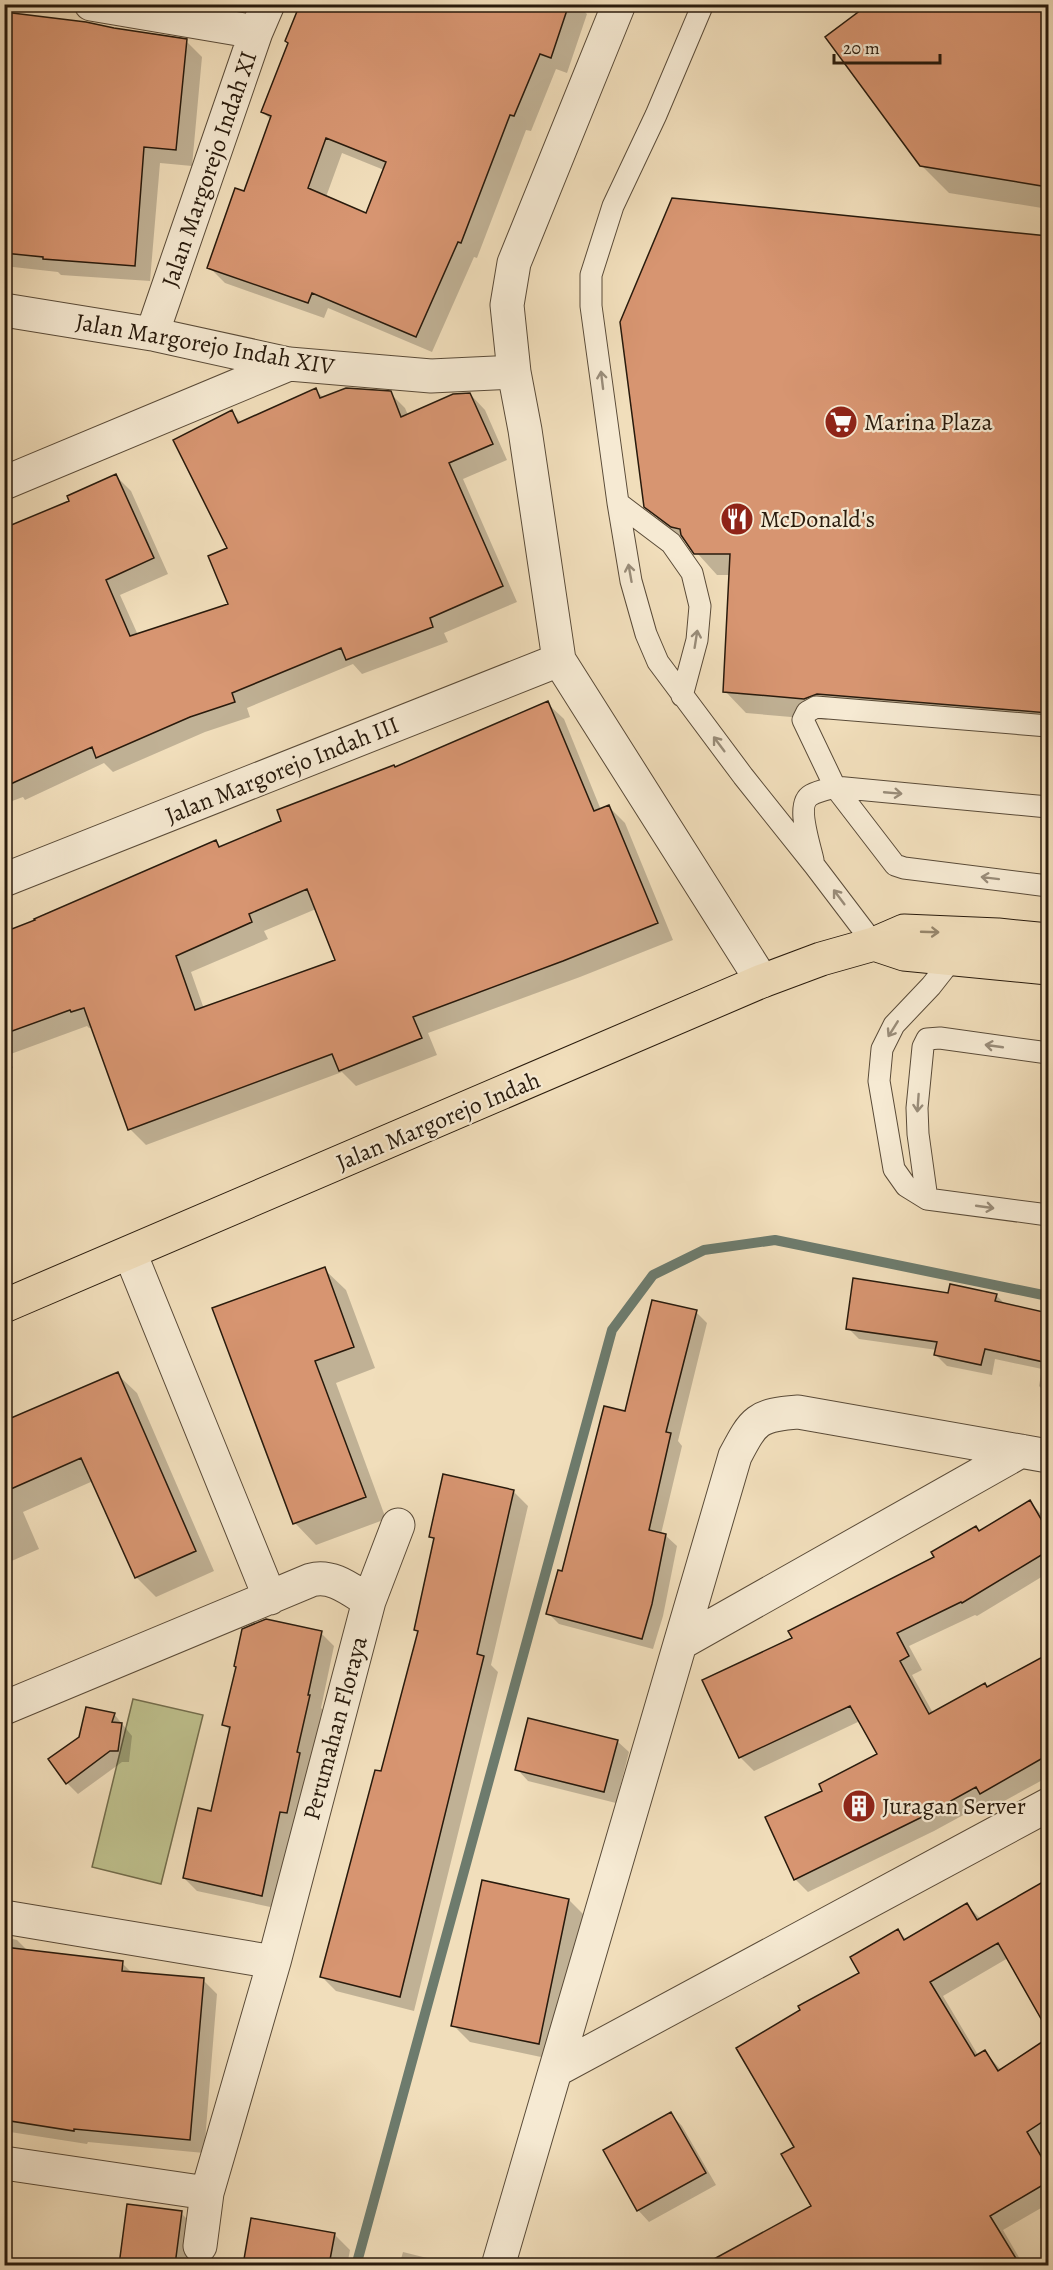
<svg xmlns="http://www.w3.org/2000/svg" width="1053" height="2270" font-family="Alegreya,serif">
  <rect width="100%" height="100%" fill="#f1debb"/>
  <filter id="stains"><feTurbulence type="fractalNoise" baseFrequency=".00333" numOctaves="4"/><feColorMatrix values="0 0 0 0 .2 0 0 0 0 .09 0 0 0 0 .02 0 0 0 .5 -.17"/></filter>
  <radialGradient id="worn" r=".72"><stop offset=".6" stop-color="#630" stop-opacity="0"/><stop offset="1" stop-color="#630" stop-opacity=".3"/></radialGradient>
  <path fill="#bec08d" stroke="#736d4c" stroke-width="1.5" d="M133,1699L203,1715L161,1884L92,1867Z"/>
  <path fill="#0003" fill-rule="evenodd" d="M301,4H577L587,14L567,73L556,69L531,131L526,130L477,258L474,257L432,352L328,308L324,318L225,283L209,267L244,193L271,120L262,111L289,44ZM342,153L384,170L366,215L326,197Z
    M866,4H1048V209L949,193L921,165Z
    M4,13L186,41L202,57L192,166L160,163L150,281L61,275L58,272L4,266Z
    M673,200L1048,236V732L839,715L826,720L746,713L725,691L730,575H717L689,544L668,528L646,506Z
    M315,390L324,398L390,393L405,408L408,415L470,394L485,410L507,460L463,479L517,602L444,633L448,642L362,674L353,664L247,708L250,717L205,732L113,772L104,763L25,800L23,797L4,804V529L71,502L116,476L131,491L168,574L120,595L138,635L230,604L231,412L242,423Z
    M547,703L564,719L601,810L609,807L625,823L673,940L580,977L428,1033L437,1055L356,1086L342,1072L146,1145L130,1129L93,1027L89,1028L87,1026L8,1055L13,1068L4,1072V933L37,921L216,842L221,848L283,822L396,769ZM316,909L336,961L204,1009L191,972L268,939L264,931Z
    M324,1269L346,1290L375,1368L336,1383L386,1519L316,1545L295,1523Z
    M949,1294L996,1295L1006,1305L1048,1315V1395L1039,1386L1042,1369L995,1359L992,1375L947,1366L936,1355L937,1350L859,1339L848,1328Z
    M696,1312L707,1323L678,1441L682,1446L661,1534L665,1535L677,1546L663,1616L653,1649L559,1624L548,1613L626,1413Z
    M117,1374L137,1393L214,1571L156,1597L136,1577L93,1481L23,1512L39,1549L7,1563L4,1560V1423Z
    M444,1476L514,1492L528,1506L491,1665L498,1672L414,2011L336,1991L322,1977L382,1773L419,1633L416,1630L435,1541L431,1537Z
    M1030,1502L1044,1517L1048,1514V1573L977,1616L975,1615L909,1646L922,1670L912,1675L933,1713L988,1689L1048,1656V1777L995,1806L989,1801L934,1831L808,1892L795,1879L824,1792L879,1755L860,1721L754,1771L740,1757L794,1638Z
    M321,1633L334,1646L321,1708L323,1710L275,1908L197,1891L184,1878L212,1813L230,1731L224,1724Z
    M114,1714L132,1736L129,1762H122L78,1794L67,1783Z
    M617,1741L629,1752L616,1803L528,1781L517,1769Z
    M1048,1865V2028L1008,1958L943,1996L978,2055L984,2051L1002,2071L1048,2040V2204L1003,2230L1024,2266H747L737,2249L814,2207L796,2148L861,1974L898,1931L907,1940L967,1905L981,1919L1048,1881L1041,1869Z
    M569,1900L586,1917L555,2060L470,2042L453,2025Z
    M4,1937L17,1940L29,1952L122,1963L133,1974L203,1980L217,1994L204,2153L88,2142L87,2144L10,2132L4,2129Z
    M671,2114L682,2126L716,2185L649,2222L638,2210L605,2151Z
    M128,2206L181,2213L196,2228L192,2265L195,2266H121Z
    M252,2220L335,2235L350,2250L347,2266H244Z
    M403,2252L455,2265V2266H399Z"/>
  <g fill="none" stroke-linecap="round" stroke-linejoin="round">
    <path stroke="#6d7b6d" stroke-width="10" d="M356,2266L612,1330L653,1275L704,1250L775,1240L1048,1296"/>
  </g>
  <path fill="#d79571" stroke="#281a0c" stroke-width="1.5" fill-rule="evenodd" d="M300,4H569L551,58L540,54L514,116L510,115L461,243L458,242L416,337L312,293L308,303L207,268L235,188L244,191L271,116L261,112L288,43L285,41ZM326,138L386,162L366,213L308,188Z
    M869,4H1048V187L920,166L825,37Z
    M4,12L86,22L114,28L187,39L176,150L144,147L135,266L43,259V257L4,253Z
    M672,198L1048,236V713L817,694L804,699L723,692L730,554H694L681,535L680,529L671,527L644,507L620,322Z
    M316,388L320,398L346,388L391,391L401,417L453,394L470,393L493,444L449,463L503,586L430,618L433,627L346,660L341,648L232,693L235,702L190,717L96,758L92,747L4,787V528L69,501L67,496L116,474L154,558L106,580L130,636L228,604L208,556L227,548L173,440L232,410L238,423Z
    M548,701L594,811L609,805L658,923L563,961L413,1017L422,1038L339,1071L332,1054L128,1130L84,1008L71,1012L70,1010L4,1034V932L35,920L34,919L216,840L219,847L281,821L277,810L394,765L395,767ZM307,889L335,960L195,1010L176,956L252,922L249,914Z
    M325,1267L354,1347L315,1361L366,1497L293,1524L212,1308Z
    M853,1278L948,1293L950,1284L997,1294L995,1301L1048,1313V1363L985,1349L981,1365L934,1355L937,1342L846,1329Z
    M652,1300L697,1310L666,1432L671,1433L649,1530L666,1534L652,1604L642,1639L546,1614L558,1570L562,1571L604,1406L625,1411Z
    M118,1372L196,1551L135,1578L81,1458L4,1492V1421Z
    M443,1474L514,1490L477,1654L484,1656L400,1997L320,1977L375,1770L381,1771L418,1631L414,1630L434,1538L429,1537Z
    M1030,1500L1048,1531V1551L962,1603L961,1602L897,1633L909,1656L900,1661L929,1714L985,1683L987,1687L1048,1654V1755L980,1794L976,1787L920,1818L794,1880L765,1817L822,1791L819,1784L877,1754L850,1706L739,1758L702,1680L792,1638L788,1631L934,1557L931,1552L976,1526L979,1531Z
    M266,1619L322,1631L308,1695H310L297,1752L300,1753L287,1813L280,1812L262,1896L183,1878L198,1808L211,1811L230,1727L222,1725L236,1667L234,1666L242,1629Z
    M86,1707L115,1713L112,1722L122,1723L118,1751H110L66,1784L48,1759L79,1737Z
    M528,1718L618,1740L604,1792L515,1770Z
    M1048,1879V2031L998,1943L930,1982L975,2056L985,2050L998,2071L1048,2038V2118L1027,2132L1048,2168V2182L990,2216L1020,2265H703L811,2206L781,2154L794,2147L736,2048L800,2010L798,2006L859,1973L850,1957L898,1929L904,1940L967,1903L977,1920Z
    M482,1880L569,1899L539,2044L451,2026Z
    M4,1947L123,1961L122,1971L204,1978L190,2140L74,2129V2131L4,2120V2055L10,2018H4Z
    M671,2112L706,2173L637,2211L603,2150Z
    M127,2204L182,2211L175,2265H119Z
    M251,2218L335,2233L329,2265H243Z"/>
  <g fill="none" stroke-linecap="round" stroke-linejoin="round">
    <g stroke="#5a4b38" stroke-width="23">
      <path id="lane" d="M703,4L656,115L613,206L591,275V306L618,503L631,581L646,634L658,662L743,776L814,865L874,944
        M618,503L671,543L692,573L700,606L697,640L682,696
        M1048,726L816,707L807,712L803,720L835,787L895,865L904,868L1048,886
        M813,860C810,845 795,804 811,795C818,791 828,789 835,787L1048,807
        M953,958L931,986L894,1025L882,1049L879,1081L894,1169L906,1186L927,1199L1048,1215
        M927,1199L918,1134L917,1108L923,1047L927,1039L940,1038L1048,1053"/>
    </g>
    <g stroke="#5a4b38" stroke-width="35">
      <path id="street" d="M91,4L256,32
        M619,4L514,263L507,305L514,372L525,430L559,660L762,981
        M4,310L152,334L289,364L431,376L514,372
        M152,334L256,32L268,4
        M4,483L289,364
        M4,880L559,660
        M130,1253L270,1598
        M681,1643L1021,1451
        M4,1708L311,1580C332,1574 351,1590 369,1601
        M4,1917L274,1962
        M556,2070L1048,1805
        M4,2163L207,2193
        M200,2246L207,2193L274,1962L369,1601L398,1525
        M498,2266L735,1456C754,1420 757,1415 798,1412L1048,1456"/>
    </g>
    <g stroke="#281a0c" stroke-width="35">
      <path id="primary" d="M874,944L904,954L1048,968
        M4,1306L762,981L821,959L874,944L904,931L998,935L1048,940"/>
    </g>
    <use href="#lane" stroke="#f6ead3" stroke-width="21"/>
    <use href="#street" stroke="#f6ead3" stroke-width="33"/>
    <use href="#primary" stroke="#f1debb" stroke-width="33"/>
  </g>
  <defs><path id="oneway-shaft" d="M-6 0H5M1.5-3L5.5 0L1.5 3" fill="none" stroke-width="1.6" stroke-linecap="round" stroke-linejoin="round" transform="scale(1.5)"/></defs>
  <g stroke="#998c79">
    <use href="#oneway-shaft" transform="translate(602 380) rotate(-97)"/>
    <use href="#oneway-shaft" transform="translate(630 573) rotate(-100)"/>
    <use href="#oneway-shaft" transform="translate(696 639) rotate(-81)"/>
    <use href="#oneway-shaft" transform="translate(719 744) rotate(-127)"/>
    <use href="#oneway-shaft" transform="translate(893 793) rotate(5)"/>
    <use href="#oneway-shaft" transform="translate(990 878) rotate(-173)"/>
    <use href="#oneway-shaft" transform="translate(839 897) rotate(-127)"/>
    <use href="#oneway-shaft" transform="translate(893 1029) rotate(122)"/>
    <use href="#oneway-shaft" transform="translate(994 1046) rotate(-172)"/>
    <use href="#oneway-shaft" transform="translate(918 1103) rotate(94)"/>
    <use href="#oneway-shaft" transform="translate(985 1207) rotate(8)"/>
  </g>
  <use stroke="#97866c" href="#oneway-shaft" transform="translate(930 932) rotate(2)"/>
  <defs>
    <g id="supermarket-disc" transform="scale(1.725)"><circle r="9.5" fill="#8f2418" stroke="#f6ead3"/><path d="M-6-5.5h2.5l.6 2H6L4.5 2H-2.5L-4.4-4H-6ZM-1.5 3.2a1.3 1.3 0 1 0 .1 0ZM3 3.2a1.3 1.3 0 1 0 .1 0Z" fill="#fff"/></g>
    <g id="restaurant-disc" transform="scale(1.725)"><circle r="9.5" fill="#8f2418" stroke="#f6ead3"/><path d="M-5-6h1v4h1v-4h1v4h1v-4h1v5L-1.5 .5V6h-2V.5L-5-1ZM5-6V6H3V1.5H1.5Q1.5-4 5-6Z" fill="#fff"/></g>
    <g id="building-disc" transform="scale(1.725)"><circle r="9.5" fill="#8f2418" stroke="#f6ead3"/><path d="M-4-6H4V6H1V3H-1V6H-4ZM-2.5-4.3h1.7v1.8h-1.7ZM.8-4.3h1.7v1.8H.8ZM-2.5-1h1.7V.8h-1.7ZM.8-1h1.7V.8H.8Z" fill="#fff"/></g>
  </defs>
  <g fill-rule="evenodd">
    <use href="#supermarket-disc" x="841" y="422"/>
    <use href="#restaurant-disc" x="737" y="519"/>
    <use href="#building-disc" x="859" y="1806"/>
  </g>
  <g text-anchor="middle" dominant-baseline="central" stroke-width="4.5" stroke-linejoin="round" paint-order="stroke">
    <g font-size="24" fill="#281a0c" stroke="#f6ead3">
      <text transform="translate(209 169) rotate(-71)">Jalan Margorejo Indah XI</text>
      <text transform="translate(205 344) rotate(10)">Jalan Margorejo Indah XIV</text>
      <text transform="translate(282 770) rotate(-22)">Jalan Margorejo Indah III</text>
      <text transform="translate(438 1121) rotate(-23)">Jalan Margorejo Indah</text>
      <text transform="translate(335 1728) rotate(-75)">Perumahan Floraya</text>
    </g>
    <g font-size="24" fill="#281a0c" stroke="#f6ead3" text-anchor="start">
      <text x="864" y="422">Marina Plaza</text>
      <text x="760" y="519">McDonald's</text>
      <text x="882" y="1806">Juragan Server</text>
    </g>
  </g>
  <rect width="1053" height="2270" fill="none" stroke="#f1debb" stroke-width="24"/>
  <rect x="6" y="6" width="1041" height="2258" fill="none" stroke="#281a0c" stroke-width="3"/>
  <rect x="12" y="12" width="1029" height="2246" fill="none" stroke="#281a0c" stroke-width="1.5"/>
  <path d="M834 54v9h106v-9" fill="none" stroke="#281a0c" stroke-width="3"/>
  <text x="843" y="54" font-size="18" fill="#281a0c" stroke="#f6ead3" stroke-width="4.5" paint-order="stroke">20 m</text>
  <rect width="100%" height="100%" filter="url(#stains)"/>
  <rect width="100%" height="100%" fill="url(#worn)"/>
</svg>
